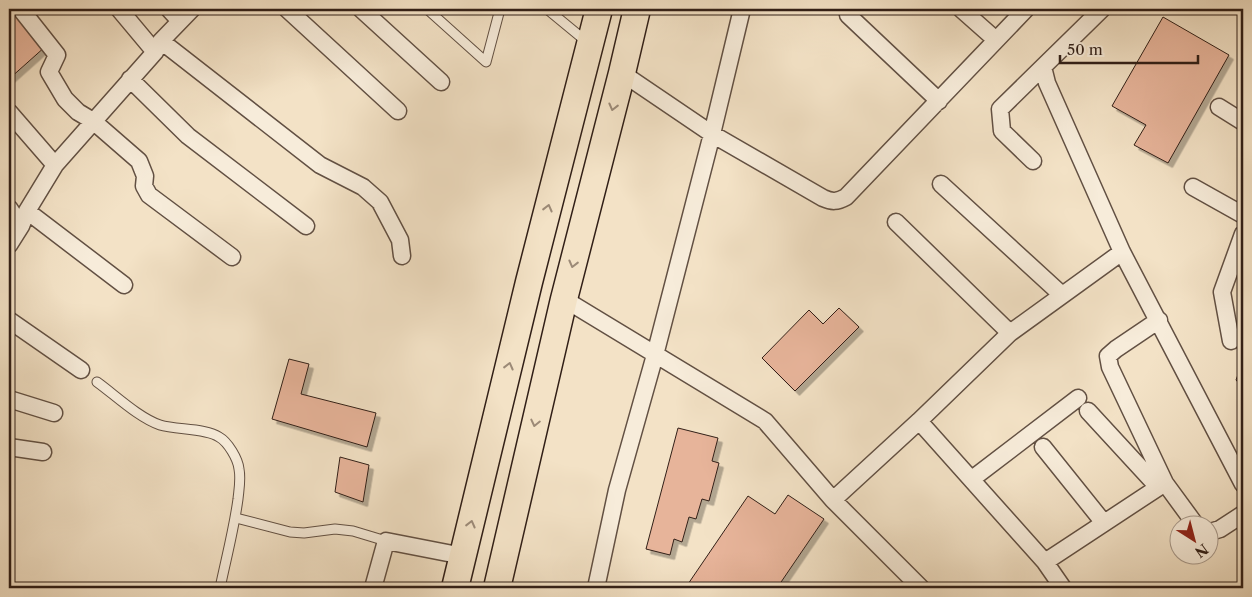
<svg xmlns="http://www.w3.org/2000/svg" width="1252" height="597" font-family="'Libre Caslon Text',serif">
  <defs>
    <filter id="shadow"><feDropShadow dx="4.5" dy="4.5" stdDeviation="0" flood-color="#0004"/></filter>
  </defs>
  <rect width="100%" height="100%" fill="#f3e2c6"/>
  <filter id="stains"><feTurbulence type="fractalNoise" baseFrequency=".004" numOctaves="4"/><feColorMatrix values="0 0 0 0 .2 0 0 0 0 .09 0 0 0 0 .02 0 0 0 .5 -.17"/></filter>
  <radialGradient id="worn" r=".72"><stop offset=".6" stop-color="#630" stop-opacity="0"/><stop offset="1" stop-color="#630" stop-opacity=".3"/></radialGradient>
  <path fill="#e7b49a" stroke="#311f17" filter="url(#shadow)" d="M14,10L46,46L9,79V14Z
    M1163,17L1229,55L1168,163L1134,145L1146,125L1112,106Z
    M839,308L859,327L795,391L762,358L809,310L823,324Z
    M289,359L309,364L301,394L376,413L367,447L272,419Z
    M1243,361V388L1236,380Z
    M678,428L718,438L712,461L719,463L709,501L702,499L696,519L689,517L682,542L674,539L670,555L646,549Z
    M340,457L369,465L363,502L335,492Z
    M788,495L824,519L777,588H688L686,587L748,496L775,514Z"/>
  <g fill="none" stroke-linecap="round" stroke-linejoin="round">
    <g stroke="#625043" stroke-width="11">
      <path id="lane" d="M427,9L486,62L500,9
        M547,9L587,42
        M97,382C115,395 139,418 160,425C176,430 206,428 219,437C228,442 238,459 239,469C241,479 239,489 238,499C234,529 226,559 220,588
        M236,518L290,532L304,533L335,529L353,531L386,541"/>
    </g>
    <g stroke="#625043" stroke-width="19">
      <path id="street" d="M119,9L155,52
        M169,9L180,21
        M287,9L398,111
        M361,9L441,82
        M961,9L996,40
        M23,12L57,55L49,72L65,99L78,112L93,121L139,161L145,176L144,186L149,195L232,257
        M848,15L939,101
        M161,41L320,165L363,187L380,202L400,240L402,256
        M1043,67L1047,83L1122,252L1243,484
        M622,73L712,134L823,198C832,202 837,202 846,197L1026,9
        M130,79L188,136L306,226
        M1219,107L1243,122
        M9,112L55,165
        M1033,161L1002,131L1000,109L1102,9
        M941,184L1062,295
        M1193,187L1243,215
        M9,208L21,226
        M27,211L124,285
        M896,222L1010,333
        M9,245L21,226L27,211L55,165L155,52L161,41L192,9
        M564,299L765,421L833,500L921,588
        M9,320L81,370
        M1159,320L1116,349L1108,356L1110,367L1165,483L1195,524
        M1231,341L1222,292L1243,234
        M9,399L54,413
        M1088,411L1158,487
        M919,421L1045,562L1063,588
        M9,447L43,452
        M1043,447L1104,523
        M972,479L1078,398
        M833,500L919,421L1010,333L1122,252
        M1210,532L1220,529L1243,514
        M1045,562L1165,483
        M373,588L386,541L463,556
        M596,588L617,490L655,355L712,134L742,9"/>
    </g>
    <g stroke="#311f17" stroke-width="29">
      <path id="primary" d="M455,588L529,282L599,9
        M497,588L564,299L622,73L637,9"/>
    </g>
    <use href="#lane" stroke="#f7ecda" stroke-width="9"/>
    <use href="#street" stroke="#f7ecda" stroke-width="16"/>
    <use href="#primary" stroke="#f3e2c6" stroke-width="26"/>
  </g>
  <defs><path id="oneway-chevron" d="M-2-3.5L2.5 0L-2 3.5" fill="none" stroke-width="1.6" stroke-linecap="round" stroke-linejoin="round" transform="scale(1.25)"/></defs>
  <g stroke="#9c8a77">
    <use href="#oneway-chevron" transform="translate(613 107) rotate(104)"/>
    <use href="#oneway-chevron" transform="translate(548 208) rotate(-76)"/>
    <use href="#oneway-chevron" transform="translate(573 264) rotate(104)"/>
    <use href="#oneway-chevron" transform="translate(509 366) rotate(-76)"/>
    <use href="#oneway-chevron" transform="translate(535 423) rotate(103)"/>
    <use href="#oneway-chevron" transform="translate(471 524) rotate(-76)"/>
  </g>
  <rect width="1252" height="597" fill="none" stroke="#f3e2c6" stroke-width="30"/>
  <rect x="10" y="10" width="1232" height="577" fill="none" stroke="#311f17" stroke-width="2.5"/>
  <rect x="15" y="15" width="1222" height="567" fill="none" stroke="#311f17"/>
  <g transform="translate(1194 540) rotate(144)"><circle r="24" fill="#f7ecda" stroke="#a89a8c"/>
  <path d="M0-4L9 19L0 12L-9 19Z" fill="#8f2418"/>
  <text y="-8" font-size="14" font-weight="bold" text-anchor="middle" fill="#311f17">N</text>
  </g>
  <path d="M1060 55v8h138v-8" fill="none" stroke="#311f17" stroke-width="2.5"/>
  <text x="1067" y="55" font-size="15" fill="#311f17" stroke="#f7ecda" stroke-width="4" paint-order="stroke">50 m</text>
  <rect width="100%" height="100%" filter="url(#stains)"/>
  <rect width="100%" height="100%" fill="url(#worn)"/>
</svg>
